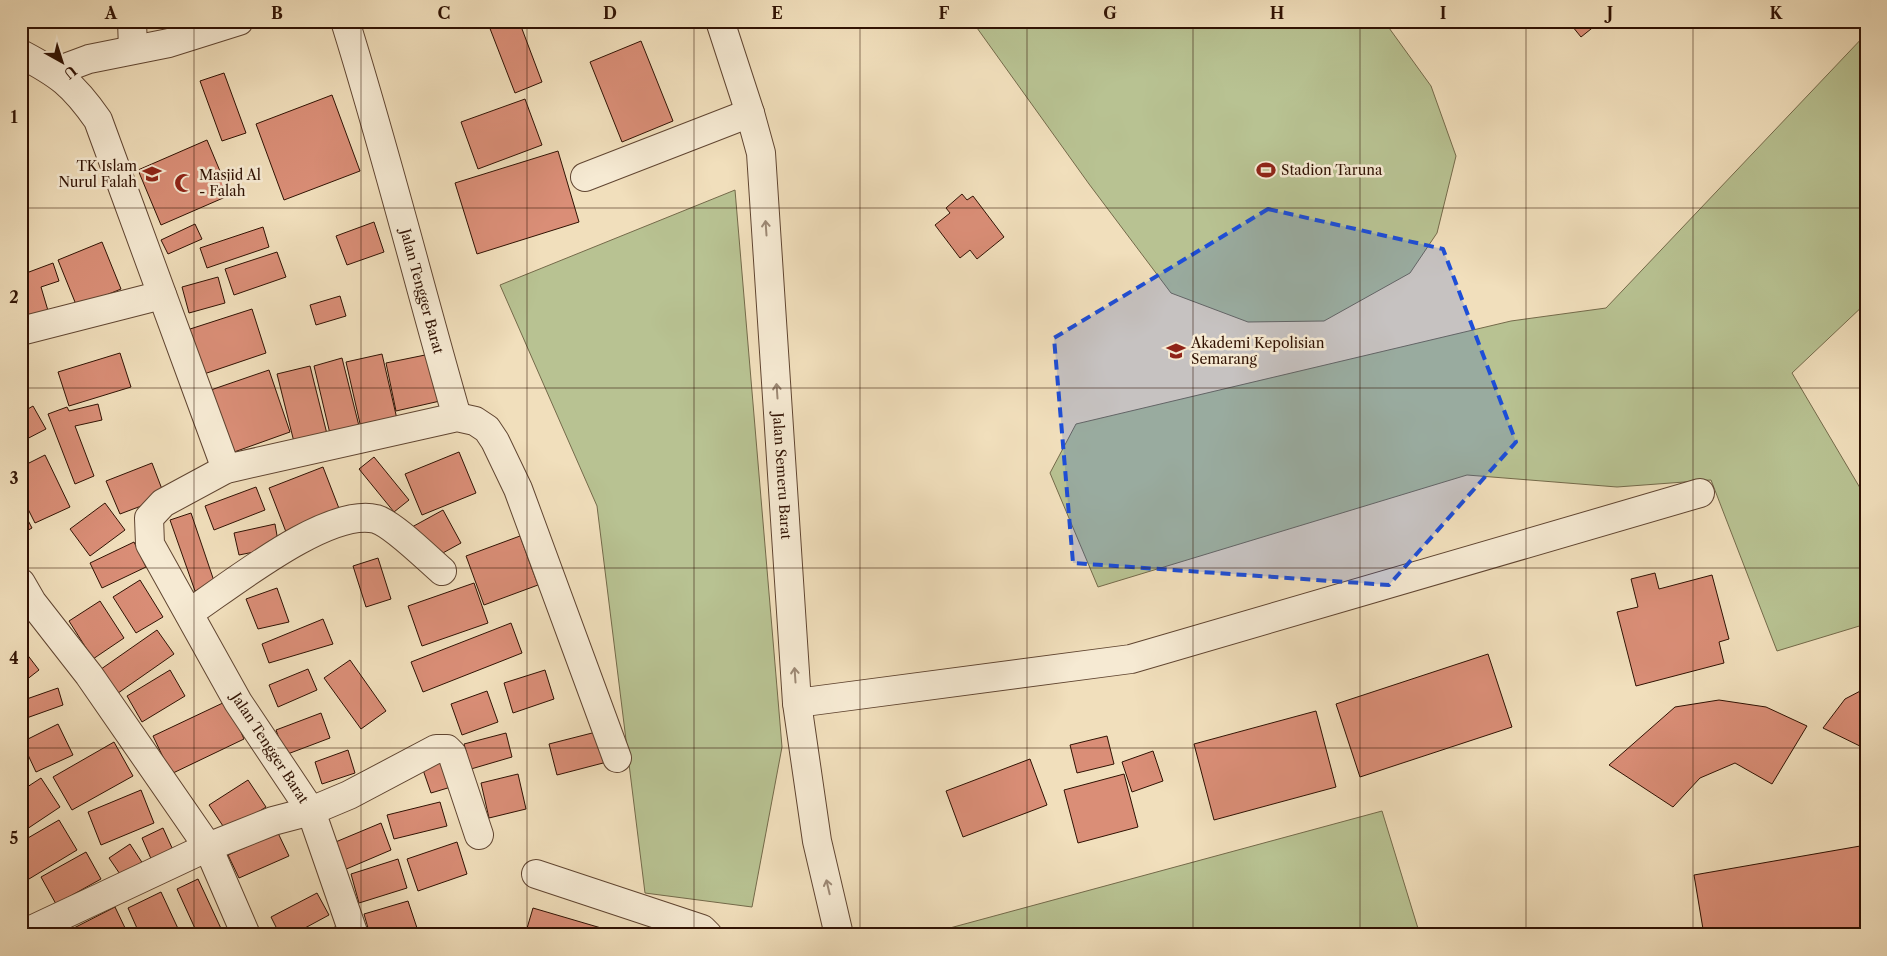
<svg xmlns="http://www.w3.org/2000/svg" width="1887" height="956" font-family="'Libre Caslon Text',serif">
  <rect width="100%" height="100%" fill="#f1dfbc"/>
  <filter id="stains"><feTurbulence type="fractalNoise" baseFrequency=".004" numOctaves="4"/><feColorMatrix values="0 0 0 0 .2 0 0 0 0 .09 0 0 0 0 .02 0 0 0 .5 -.17"/></filter>
  <radialGradient id="worn" r=".72"><stop offset=".6" stop-color="#630" stop-opacity="0"/><stop offset="1" stop-color="#630" stop-opacity=".3"/></radialGradient>
  <path fill="#b8c292" stroke="#746a4a" d="M972,21H1384L1431,86L1456,156L1437,233L1410,273L1324,321L1248,322L1171,293L1089,184Z
    M1866,34V303L1792,373L1866,498V624L1777,651L1711,480L1617,487L1467,475L1098,587L1050,473L1076,424L1511,321L1606,308Z
    M735,190L782,747L752,907L645,893L597,506L500,285Z
    M1382,811L1420,935H924Z"/>
  <path fill="#da8e77" stroke="#301203" d="M21,21H43L21,27Z
    M501,21H519L542,82L515,93L489,26Z
    M1568,21H1601L1581,37Z
    M641,41L673,121L622,142L590,62Z
    M224,73L246,133L222,141L200,81Z
    M332,95L360,171L284,200L256,124Z
    M525,99L542,145L478,169L461,122Z
    M207,140L230,195L161,225L138,170Z
    M558,151L579,222L477,254L455,183Z
    M962,194L967,200L973,196L1004,237L977,259L970,250L960,258L935,225L950,213L946,208Z
    M374,222L384,252L347,265L336,236Z
    M195,224L202,239L168,254L161,240Z
    M263,227L269,247L207,268L200,248Z
    M102,242L121,289L77,307L58,260Z
    M277,252L286,277L234,295L225,269Z
    M53,263L59,281L41,287L49,314L21,322V275Z
    M218,277L225,303L189,313L182,287Z
    M340,296L346,316L316,325L310,305Z
    M252,309L266,353L201,375L187,330Z
    M120,353L131,387L69,406L58,372Z
    M382,354L397,419L361,428L346,362Z
    M430,354L440,401L396,411L386,363Z
    M342,358L360,430L331,438L314,366Z
    M310,366L329,442L296,450L277,374Z
    M269,370L290,432L223,456L202,393Z
    M98,404L102,420L75,426L94,476L75,484L48,414L67,407L69,411Z
    M33,406L46,429L21,442V413Z
    M459,452L476,493L422,515L405,474Z
    M45,455L70,507L35,523L21,495V467Z
    M374,457L409,500L394,512L359,469Z
    M152,463L165,497L120,514L106,481Z
    M323,467L340,511L286,532L269,488Z
    M256,487L265,510L214,530L205,506Z
    M105,503L125,530L90,556L70,529Z
    M21,507L32,528L21,534Z
    M443,510L461,543L430,560L412,527Z
    M191,513L215,584L195,591L170,520Z
    M275,524L279,547L239,555L234,533Z
    M520,536L538,585L484,605L466,556Z
    M134,542L146,567L102,588L90,563Z
    M378,558L391,599L366,607L353,566Z
    M1655,573L1659,589L1712,575L1729,639L1719,642L1724,663L1636,686L1617,612L1638,607L1631,579Z
    M140,580L163,617L136,633L113,597Z
    M474,583L488,623L422,646L408,606Z
    M277,588L289,622L258,629L246,599Z
    M100,601L124,638L93,659L69,621Z
    M323,619L333,644L269,663L262,644Z
    M511,623L522,653L423,692L411,662Z
    M157,630L174,654L111,698L94,674Z
    M26,653L39,670L21,684V657Z
    M1488,654L1512,727L1360,777L1336,704Z
    M350,660L386,711L361,729L324,678Z
    M308,669L317,690L278,707L269,685Z
    M170,670L185,696L142,722L127,696Z
    M545,670L554,699L513,713L504,683Z
    M58,688L63,705L21,720V701Z
    M1866,688V749L1823,728L1845,699Z
    M487,691L498,722L462,735L451,704Z
    M1719,700L1766,707L1807,726L1772,784L1735,763L1700,778L1673,807L1609,765L1675,707Z
    M227,701L244,739L171,774L153,736Z
    M1316,711L1336,787L1214,820L1194,744Z
    M321,713L330,738L285,755L276,730Z
    M58,724L73,755L36,772L22,742Z
    M600,731L607,762L557,775L549,744Z
    M506,733L512,757L471,769L464,744Z
    M1107,736L1114,764L1077,773L1070,745Z
    M114,742L133,776L72,810L53,777Z
    M348,750L355,773L322,784L315,762Z
    M1153,751L1163,781L1132,792L1122,762Z
    M1030,759L1047,805L963,837L946,791Z
    M443,760L451,787L431,793L422,767Z
    M518,774L526,809L489,818L481,783Z
    M1124,774L1138,827L1078,843L1064,790Z
    M41,778L60,807L21,833V791Z
    M248,780L266,807L227,832L209,805Z
    M141,790L154,823L101,845L88,812Z
    M440,802L447,826L394,839L387,815Z
    M59,820L77,850L24,882L21,878V842Z
    M381,823L391,850L337,873L326,846Z
    M163,828L173,850L152,861L142,838Z
    M278,833L289,856L239,878L228,855Z
    M457,842L467,874L418,891L407,859Z
    M130,844L145,867L124,880L109,858Z
    M1866,845V935H1704L1694,875Z
    M86,852L101,879L56,904L41,877Z
    M398,859L407,888L359,903L351,874Z
    M198,879L224,935H198L177,889Z
    M161,892L181,935H140L128,908Z
    M317,893L329,915L292,935H280L271,917Z
    M408,901L417,928L395,935H370L364,914Z
    M115,907L126,930L117,935H74L72,929Z
    M533,908L625,935H525Z
    M335,927L338,935H316Z"/>
  <g fill="none" stroke-linecap="round" stroke-linejoin="round">
    <g stroke="#604531" stroke-width="30">
      <g id="minor">
        <path d="M132,21L133,49"/>
        <path id="s1" d="M345,21C386,152 419,285 457,417"/>
        <path id="s2" d="M720,21L750,113L761,153L797,703L817,841L839,935"/>
        <path d="M21,54C59,74 73,84 98,120L226,469"/>
        <path d="M54,72L89,59L169,43L239,21"/>
        <path d="M585,177L750,113"/>
        <path d="M21,331L162,295"/>
        <path d="M21,583L32,602L89,675L208,847L246,935"/>
        <path d="M189,613C230,586 327,507 376,519C393,524 428,559 442,571"/>
        <path d="M797,703L1131,659L1700,493"/>
        <path d="M536,874L702,929L708,935"/>
        <path d="M27,932L208,847L273,821L311,811L349,795L436,749H447L452,754L479,835"/>
        <path d="M354,935L311,811L238,702L150,544L149,518L163,503L226,469L457,417L475,421L487,429L495,441L518,489L617,758"/>
      </g>
    </g>
    <use href="#minor" stroke="#f6ead3" stroke-width="28"/>
  </g>
  <defs><path id="oneway-shaft" d="M-6 0H5M1.5-3L5.5 0L1.5 3" fill="none" stroke-width="1.6" stroke-linecap="round" stroke-linejoin="round" transform="scale(1.25)"/></defs>
  <g stroke="#9d8975">
    <use href="#oneway-shaft" transform="translate(766 228) rotate(-94)"/>
    <use href="#oneway-shaft" transform="translate(777 391) rotate(-94)"/>
    <use href="#oneway-shaft" transform="translate(795 675) rotate(-94)"/>
    <use href="#oneway-shaft" transform="translate(828 887) rotate(-103)"/>
  </g>
  <path fill="#1d4ed8" fill-opacity="0.2" stroke="#1d4ed8" stroke-width="4" stroke-dasharray="10 6" stroke-linejoin="round" d="M1268,209L1443,249L1516,442L1389,585L1073,563L1054,338Z"/>
  <path fill="none" stroke="#301203" stroke-width="1" stroke-opacity="0.55" d="M194,21V935M361,21V935M527,21V935M694,21V935M860,21V935M1027,21V935M1193,21V935M1360,21V935M1526,21V935M1693,21V935M21,208H1866M21,388H1866M21,568H1866M21,748H1866"/>
  <defs>
    <g id="stadium-bare" transform="scale(1.5)"><path d="M0-5a6.5 5 0 1 0 0 10a6.5 5 0 1 0 0-10ZM-3.5-1.8h7v3.6h-7Z" fill="#8f2418" stroke="#f6ead3" stroke-width="2.5" paint-order="stroke"/></g>
    <g id="school-bare" transform="scale(1.5)"><path d="M0-5L7-2L0 1L-7-2ZM-4 1L0 2.5L4 1V4Q0 6-4 4Z" fill="#8f2418" stroke="#f6ead3" stroke-width="2.5" paint-order="stroke"/></g>
    <g id="mosque-bare" transform="scale(1.5)"><path d="M3.5-4.9A6 6 0 1 0 3.5 4.9A5 5 0 1 1 3.5-4.9Z" fill="#8f2418" stroke="#f6ead3" stroke-width="2.5" paint-order="stroke"/></g>
    <g id="university-bare" transform="scale(1.5)"><path d="M0-5L7-2L0 1L-7-2ZM-4 1L0 2.5L4 1V4Q0 6-4 4Z" fill="#8f2418" stroke="#f6ead3" stroke-width="2.5" paint-order="stroke"/></g>
  </defs>
  <g fill-rule="evenodd">
    <use href="#stadium-bare" x="1266" y="170"/>
    <use href="#school-bare" x="152" y="174"/>
    <use href="#mosque-bare" x="184" y="183"/>
    <use href="#university-bare" x="1176" y="351"/>
  </g>
  <g text-anchor="middle" dominant-baseline="central" stroke-width="5" stroke-linejoin="round" paint-order="stroke">
    <g font-size="14" fill="#301203" stroke="#f6ead3" text-anchor="start">
      <text x="137" y="166" text-anchor="end">TK Islam<tspan x="137" dy="16">Nurul Falah</tspan></text>
      <text x="1281" y="170">Stadion Taruna</text>
      <text x="199" y="175">Masjid Al<tspan x="199" dy="16">- Falah</tspan></text>
      <text x="1191" y="343">Akademi Kepolisian<tspan x="1191" dy="16">Semarang</tspan></text>
    </g>
    <g font-size="14" fill="#301203" stroke="#f6ead3">
      <text stroke="none"><textPath href="#s1" startOffset="281">Jalan Tengger Barat</textPath></text>
      <text stroke="none"><textPath href="#s2" startOffset="462">Jalan Semeru Barat</textPath></text>
      <text transform="translate(270 748) rotate(57)">Jalan Tengger Barat</text>
    </g>
  </g>
  <rect width="1887" height="956" fill="none" stroke="#f1dfbc" stroke-width="55"/>
  <g transform="translate(62 62) rotate(141)" stroke="#f6ead3" stroke-width="4" paint-order="stroke">
  <path d="M0-4L9 19L0 12L-9 19Z" fill="#301203"/>
  <text y="-8" font-size="14" font-weight="bold" text-anchor="middle" fill="#301203">U</text>
  </g>
  <rect x="28" y="28" width="1832" height="900" fill="none" stroke="#301203" stroke-width="2"/>
  <g font-size="16" text-anchor="middle" font-weight="bold" fill="#301203">
    <text x="111" y="19">A</text>
    <text x="277" y="19">B</text>
    <text x="444" y="19">C</text>
    <text x="610" y="19">D</text>
    <text x="777" y="19">E</text>
    <text x="944" y="19">F</text>
    <text x="1110" y="19">G</text>
    <text x="1277" y="19">H</text>
    <text x="1443" y="19">I</text>
    <text x="1610" y="19">J</text>
    <text x="1776" y="19">K</text>
    <text x="14" y="123">1</text>
    <text x="14" y="303">2</text>
    <text x="14" y="484">3</text>
    <text x="14" y="664">4</text>
    <text x="14" y="844">5</text>
  </g>
  <rect width="100%" height="100%" filter="url(#stains)"/>
  <rect width="100%" height="100%" fill="url(#worn)"/>
</svg>
